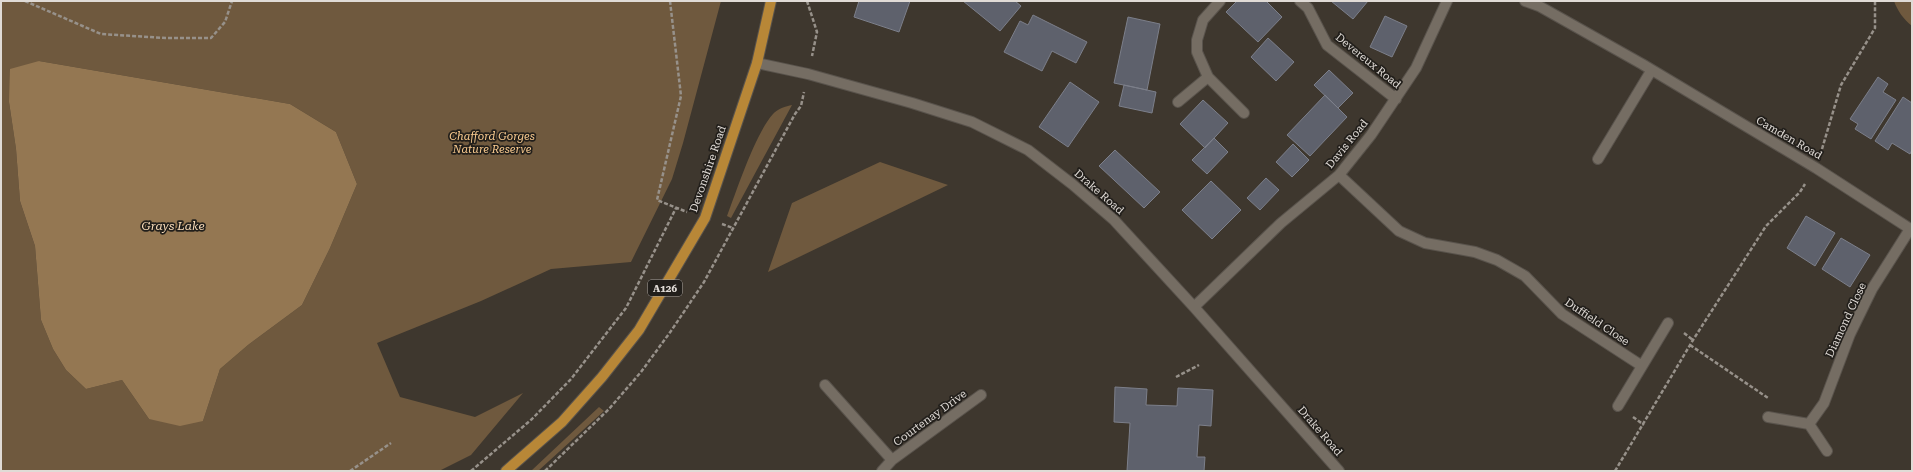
<svg xmlns="http://www.w3.org/2000/svg" width="1913" height="472" font-family="'Roboto Serif',serif">
  <rect width="100%" height="100%" fill="#3e372e"/>
  <path fill="#6f593e" fill-rule="evenodd" d="M1,1H721L683,143L672,179L631,262L551,269L481,301L377,343L400,397L475,417L523,393L471,455L439,471H1ZM39,61L290,104L336,132L357,184L330,248L302,305L248,345L220,369L203,421L149,419L122,380L86,389L66,370L53,349L41,320L35,246L20,201L16,149L9,102Z
    M1894,1H1912V26C1904,20 1897,10 1894,1Z
    M792,105L731,218L727,216C737,190 755,134 773,114C777,109 786,106 792,105Z
    M880,162L948,185L768,272L792,203Z
    M599,407L604,411L538,471H531Z"/>
  <path fill="#947752" d="M39,61L290,104L336,132L357,184L330,248L302,305L248,345L220,369L203,421L180,426L149,419L122,380L86,389L66,370L53,349L41,320L35,246L20,201L16,149L9,102L10,69Z"/>
  <path fill="#5e616c" stroke="#7c7f8a" d="M859,1H910L899,32L854,17Z
    M963,1H1015L1021,6L1000,31Z
    M1237,1H1266L1282,17L1258,42L1226,12Z
    M1331,1H1368L1353,19Z
    M1033,15L1087,42L1076,63L1052,51L1042,71L1004,52L1020,21L1028,25Z
    M1385,16L1407,26L1392,57L1370,47Z
    M1128,17L1160,24L1147,90L1114,83Z
    M1268,38L1294,62L1276,81L1251,57Z
    M1329,70L1353,93L1338,108L1314,85Z
    M1878,77L1888,84L1883,92L1896,100L1871,139L1855,129L1858,124L1850,119Z
    M1070,82L1099,102L1068,147L1039,127Z
    M1124,85L1156,92L1152,113L1119,106Z
    M1325,95L1347,117L1310,156L1287,135Z
    M1903,97L1912,103V150L1910,154L1892,143L1888,150L1875,141Z
    M1203,100L1228,123L1205,148L1180,124Z
    M1214,138L1228,152L1207,174L1192,160Z
    M1293,144L1309,160L1292,177L1276,162Z
    M1115,150L1160,192L1144,208L1099,166Z
    M1266,178L1279,190L1260,210L1247,198Z
    M1211,181L1241,210L1212,239L1182,210Z
    M1806,216L1835,233L1815,266L1787,248Z
    M1841,238L1870,255L1850,287L1822,269Z
    M1115,387L1147,389L1146,405L1177,406L1178,388L1213,390L1211,426L1199,425L1197,457H1205L1204,471H1127L1130,423L1114,422Z"/>
  <g fill="none" stroke-linecap="round" stroke-linejoin="round">
    <g stroke="#59534c" stroke-width="12">
      <path id="minor" d="M1220,1L1203,20L1197,40V52L1208,77L1244,113
        M1300,1L1308,8L1327,45L1396,99
        M1525,1L1539,6L1642,64L1816,168L1912,230
        M757,63L808,74L912,103L972,122L1028,150L1072,184L1114,220L1194,307L1339,471
        M1178,102L1208,77
        M1598,159L1651,71
        M1339,175L1399,231L1425,243L1475,252L1497,260L1525,276L1562,314L1642,366
        M1194,307L1281,223L1339,175L1371,135L1416,68L1447,1
        M825,385L892,460
        M1618,406L1668,323
        M1768,417L1809,424L1827,451
        M1809,424L1824,403L1850,334L1872,289L1910,229
        M882,471L892,460L981,395"/>
    </g>
    <g stroke="#59534c" stroke-width="12">
      <path id="major" d="M506,471L562,422L602,377L639,330L705,218L757,63L771,1"/>
    </g>
    <path stroke="#97918a" stroke-width="2.5" stroke-dasharray="4 2" stroke-linecap="butt" d="M25,1L101,34L166,38H211L225,22L232,1
      M670,1L681,96L657,200L687,212
      M807,1L817,32L812,56
      M1822,149L1841,85L1875,28V1
      M722,224L733,228
      M1684,333L1693,340
      M1690,345L1768,398
      M1176,377L1199,365
      M1633,417L1644,425
      M350,471L391,443
      M471,471L532,419L571,379L626,308L676,208
      M545,471L609,409L641,372L671,331L704,282L795,114L801,106L804,92
      M1615,471L1693,340L1766,226L1800,192L1805,184"/>
    <use href="#minor" stroke="#756d63" stroke-width="10"/>
    <use href="#major" stroke="#b88737" stroke-width="10"/>
  </g>
  <g text-anchor="middle" dominant-baseline="central" stroke-width="3.5" stroke-linejoin="round" paint-order="stroke">
    <rect fill="#221f1b" stroke="#a7a39e" stroke-width="1" x="648" y="280" width="34" height="16" rx="3"/>
    <g font-size="10" font-weight="bold" fill="#e0dbd6">
      <text x="665" y="288">A126</text>
    </g>
    <g font-size="11" fill="#e0dbd6" stroke="#221f1b">
      <text transform="translate(1368 61) rotate(39)">Devereux Road</text>
      <text transform="translate(1789 138) rotate(30)">Camden Road</text>
      <text transform="translate(1347 144) rotate(-51)">Davis Road</text>
      <text transform="translate(708 169) rotate(-71)">Devonshire Road</text>
      <text transform="translate(1099 192) rotate(41)">Drake Road</text>
      <text transform="translate(1846 320) rotate(-65)">Diamond Close</text>
      <text transform="translate(1597 322) rotate(34)">Duffield Close</text>
      <text transform="translate(930 418) rotate(-36)">Courtenay Drive</text>
      <text transform="translate(1320 431) rotate(49)">Drake Road</text>
    </g>
    <g font-size="11" font-style="italic" fill="#fbcc90" stroke="#221f1b">
      <text x="492" y="136">Chafford Gorges<tspan x="492" dy="13">Nature Reserve</tspan></text>
    </g>
    <g font-size="12" font-style="italic" fill="#faddba" stroke="#221f1b">
      <text x="173" y="226">Grays Lake</text>
    </g>
  </g>
  <rect width="1913" height="472" fill="none" stroke="#e0dbd6" stroke-width="4"/>
</svg>
